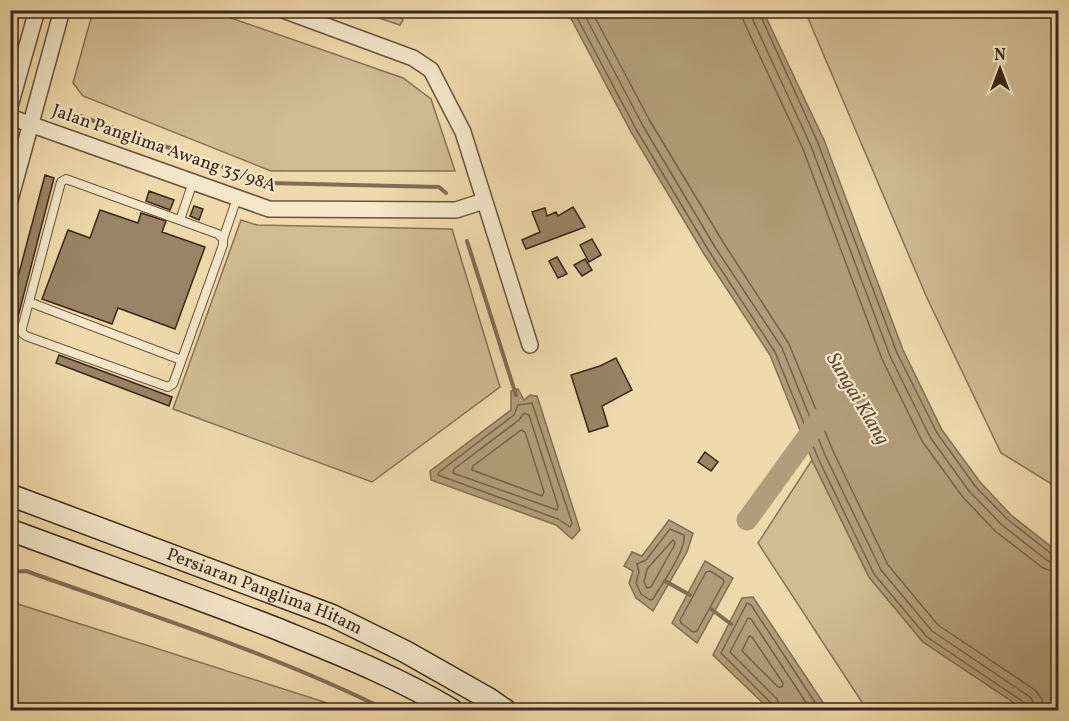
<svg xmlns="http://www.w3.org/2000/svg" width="1069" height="721" font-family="Vollkorn,serif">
  <rect width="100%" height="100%" fill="#f0daad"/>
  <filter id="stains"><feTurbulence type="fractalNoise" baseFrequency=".00333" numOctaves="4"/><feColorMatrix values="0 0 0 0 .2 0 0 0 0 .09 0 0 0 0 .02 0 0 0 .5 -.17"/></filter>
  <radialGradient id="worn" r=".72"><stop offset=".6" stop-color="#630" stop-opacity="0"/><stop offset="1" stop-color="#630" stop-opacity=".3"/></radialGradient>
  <path fill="#d1bc93" stroke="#867254" stroke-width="1.5" d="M93,11H211L403,78L431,99L455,171H271L83,96L73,83Z
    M358,11H394L403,20L400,25Z
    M805,11H1058V488L1001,453L927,298Z
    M241,220L257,225L452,229L500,387L372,482L173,409Z
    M812,460L869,577L923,642L1025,710H867L758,543Z
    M18,604L349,710H11V614Z"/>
  <path fill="#b29d7a" stroke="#826e52" stroke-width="1.5" d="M567,11H763L824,140L903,350L942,430L980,482L1011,515L1058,552V710H1025L923,642L869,577L812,460L770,355L704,254L631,132Z
    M518,389L524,400L530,395L537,396L580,530L572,539L556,525L431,480L430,471L511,410V391Z
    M669,520L693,533L687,552L653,611L636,598L629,583L633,571L624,566L632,552L642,556Z
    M705,561L733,578L697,643L672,623Z
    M753,597L828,710H770L713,655L742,598Z"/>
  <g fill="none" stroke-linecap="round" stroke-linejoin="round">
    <path stroke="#766248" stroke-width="1.5" d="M573,10L636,129L709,251L775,352L818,458L874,574L927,637L1025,703L1028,710
      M582,10L643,126L715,247L782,348L825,455L881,570L932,631L1030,697L1034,703L1035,710
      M591,10L650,121L723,242L789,344L833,451L888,565L938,625L1035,690L1042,699L1044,710
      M741,10L744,22L803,149L882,359L922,441L962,496L995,531L1043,568L1058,573
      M750,10L752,18L811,146L890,356L930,437L969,491L1002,525L1048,561L1058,564
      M758,10L818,143L897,353L937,433L975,486L1007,519L1053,555L1058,556
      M532,403L572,523L570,527L558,519L438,475L439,472L514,415L518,405Z
      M524,413L529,415L558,506L557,510L453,473L454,469L519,420Z
      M521,430L525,432L544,492L542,496L472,470L473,466Z
      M670,529L684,535C687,549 661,585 653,599L650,600L641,594L636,583L639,572L637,564L646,560Z
      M673,540L675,542L674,546L651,587L647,588L644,582L647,569Z
      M710,571L723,579L724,582L697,631L693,632L681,623L680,620L706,572Z
      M749,636L752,637L783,683L782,687H778L742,651Z
      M774,710L772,704L721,653L747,603L751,605L820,710
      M781,710L777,699L730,652L748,618L751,619L811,710"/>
    <path stroke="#826e52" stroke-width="4" d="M80,116L268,183L439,187L446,193
      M467,241L516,395
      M10,572L26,571C146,614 272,653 386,710
      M665,581L690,595
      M711,609L731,624"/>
    <path stroke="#b29d7a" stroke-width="21" d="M747,520L821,418"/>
  </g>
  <path fill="#998465" stroke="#3b2716" stroke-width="1.5" d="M45,175L54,178L14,332L10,331V307Z
    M149,191L174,200L170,210L146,201Z
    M194,206L203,209L199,220L190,216Z
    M573,207L585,227L526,249L522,240L540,232L532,212L545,208L547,216L556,212L558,216Z
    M100,210L138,223L141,213L166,221L162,232L205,247L175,329L118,308L112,324L42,299L68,230L90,238Z
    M592,239L601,255L589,262L580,245Z
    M557,257L567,274L558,278L549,261Z
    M585,259L592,270L582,276L574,265Z
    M59,355L172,397L169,406L56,363Z
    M616,358L632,390L602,406L608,426L589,432L571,375L600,366Z
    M705,452L718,462L711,471L698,462Z"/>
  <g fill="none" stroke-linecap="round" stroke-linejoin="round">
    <g stroke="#68543c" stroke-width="10">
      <path id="lane" d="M66,179L218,234L223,239V245L173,384L168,387L26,336L22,333V328L61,182Z
        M180,220L193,182
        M223,239L237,198
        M29,302L181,360"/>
    </g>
    <g stroke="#68543c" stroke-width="18">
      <path id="street" d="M283,10L413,58L431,70L463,132L530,345
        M10,106L37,10
        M10,117L269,209L456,210L484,201
        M10,200L62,10"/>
    </g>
    <g stroke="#3b2716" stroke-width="24">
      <g id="secondary">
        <path id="s1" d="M10,495L331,615L406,652L489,699L505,710"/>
        <path d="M10,530C99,563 187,594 275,628C336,653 396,676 452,710"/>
      </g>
    </g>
    <use href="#lane" stroke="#f5e7ca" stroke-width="8"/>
    <use href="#street" stroke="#f5e7ca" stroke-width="15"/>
    <use href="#secondary" stroke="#f5e7ca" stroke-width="21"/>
  </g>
  <g text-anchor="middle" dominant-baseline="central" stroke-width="4.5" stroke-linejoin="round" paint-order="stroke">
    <g font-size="18" fill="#3b2716" stroke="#f5e7ca">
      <text transform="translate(164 149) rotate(19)">Jalan Panglima Awang 35/98A</text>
      <text stroke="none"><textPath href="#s1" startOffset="272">Persiaran Panglima Hitam</textPath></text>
    </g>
    <g font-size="20" font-style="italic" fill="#5f4a34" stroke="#f5e7ca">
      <text transform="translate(857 399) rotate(59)">Sungai Klang</text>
    </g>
  </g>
  <rect width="1069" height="721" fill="none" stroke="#f0daad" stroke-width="36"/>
  <rect x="12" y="12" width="1045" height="697" fill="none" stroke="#3b2716" stroke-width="3"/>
  <rect x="18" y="18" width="1033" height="685" fill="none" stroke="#3b2716" stroke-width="1.5"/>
  <g transform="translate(1000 69)" stroke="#f5e7ca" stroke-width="4.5" paint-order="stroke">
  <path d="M0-4.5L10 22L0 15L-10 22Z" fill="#3b2716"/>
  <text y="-9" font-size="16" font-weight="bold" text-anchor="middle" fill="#3b2716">N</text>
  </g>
  <rect width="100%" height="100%" filter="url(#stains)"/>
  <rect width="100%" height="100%" fill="url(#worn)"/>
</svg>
